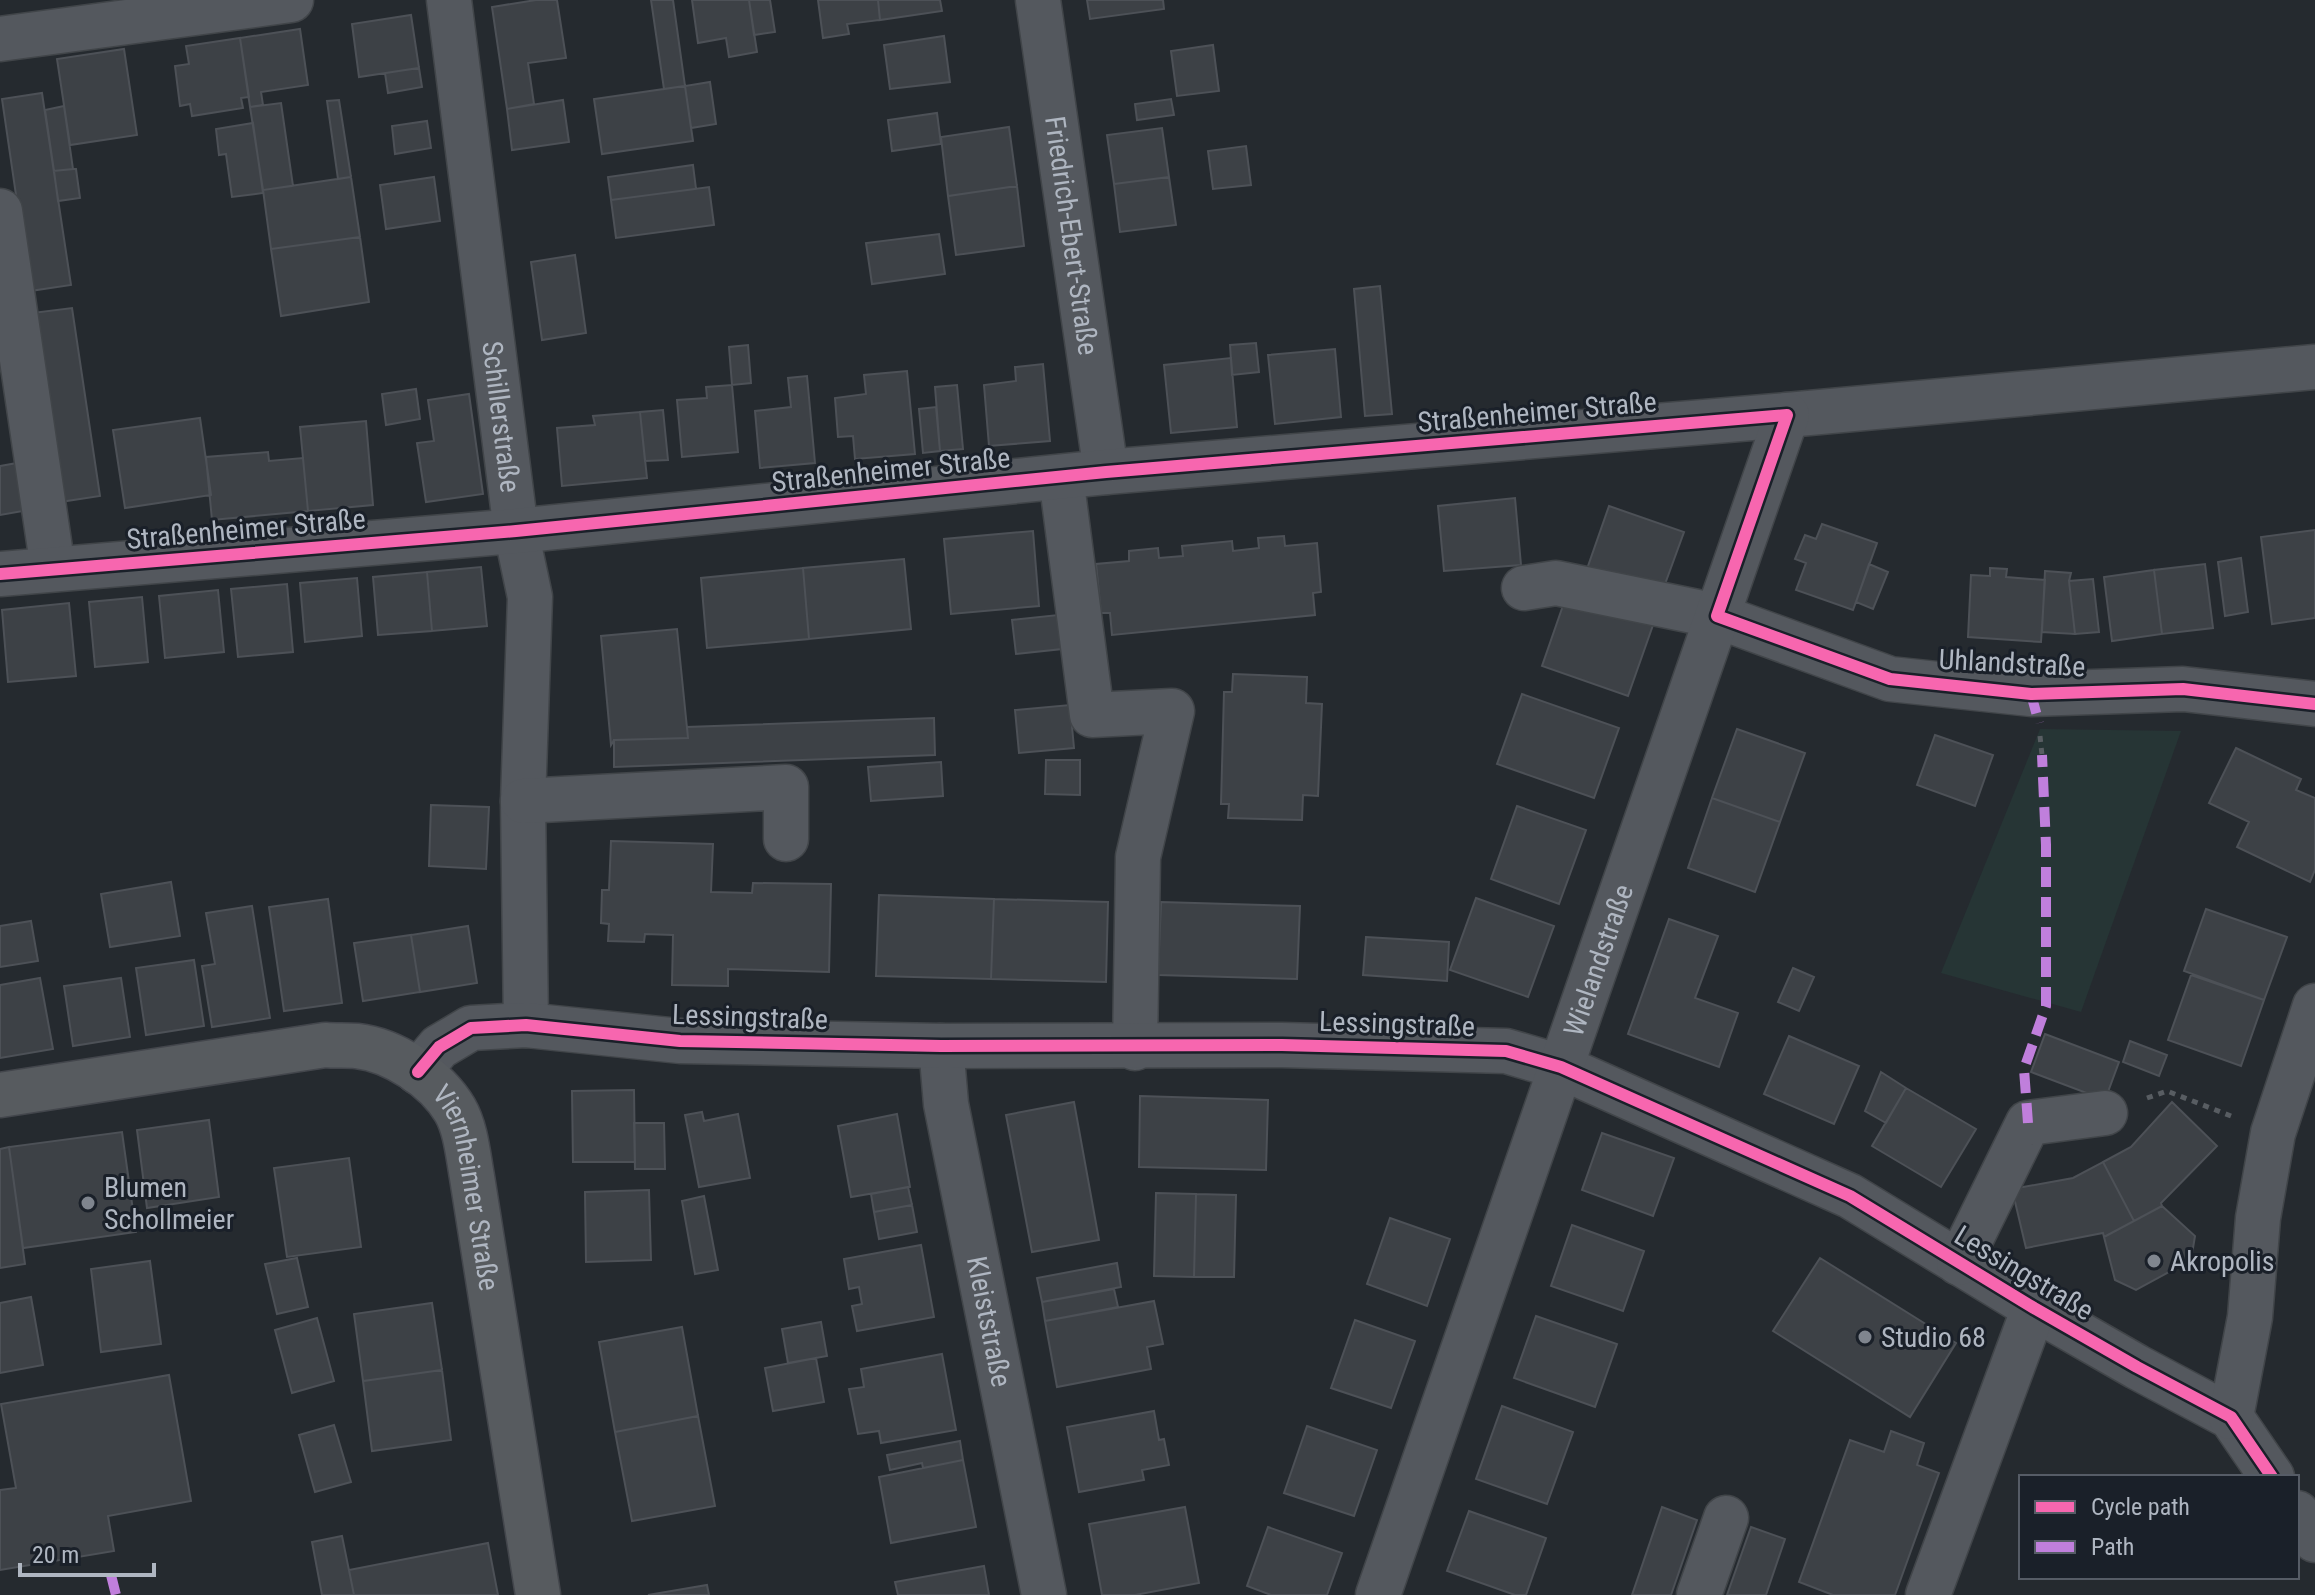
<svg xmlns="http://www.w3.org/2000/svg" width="2315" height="1595" font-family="'Roboto Condensed',sans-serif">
  <rect width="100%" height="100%" fill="#252a2f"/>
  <path fill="#263535" d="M2040,729L2181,731L2081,1012L1941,973Z"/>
  <path fill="#3d4146" stroke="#4d5157" stroke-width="2" d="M536,0H557L566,58L528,63L534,104L507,109L492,7Z
    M651,0H673L685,86L664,89Z
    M692,0H749L757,52L729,57L726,38L698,43Z
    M749,0H770L775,32L754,35Z
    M818,0H878L880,20L847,24L849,34L823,38Z
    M878,0H940L942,11L880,20Z
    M1087,0H1163L1164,9L1090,19Z
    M411,15L419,68L359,77L352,24Z
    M300,29L308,85L261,92L263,105L250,107L240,38Z
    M944,36L950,82L890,89L884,45Z
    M240,38L249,97L241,98L243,108L192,116L190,104L180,106L175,66L189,64L186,46Z
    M1213,45L1219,91L1177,96L1171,51Z
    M124,49L137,135L70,145L57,59Z
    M419,68L422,87L388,93L385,73Z
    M710,82L716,124L691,128L685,86Z
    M685,86L693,141L602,154L594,99Z
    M42,93L71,285L30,291L2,99Z
    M1171,99L1174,115L1137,120L1135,104Z
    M339,100L351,177L338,179L327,101Z
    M563,100L569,142L512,150L507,109Z
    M281,103L293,186L263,190L250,107Z
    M64,106L73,169L54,171L45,110Z
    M937,113L941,144L892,151L888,120Z
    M427,121L431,148L395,154L392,126Z
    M253,123L263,193L232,197L226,154L219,155L216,129Z
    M1009,127L1017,186L948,196L941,137Z
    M1162,128L1169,177L1114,184L1107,135Z
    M1246,146L1251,185L1213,189L1208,151Z
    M693,165L696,189L611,200L608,177Z
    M73,169H76L80,198L58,201L54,171Z
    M351,177L360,237L271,249L263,190Z
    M434,177L440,221L386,229L380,185Z
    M1169,177L1176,225L1120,232L1114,184Z
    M1017,186L1024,246L956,255L948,196Z
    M709,187L714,225L616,238L611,200Z
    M939,234L945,274L872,284L866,243Z
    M360,237L369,302L281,316L271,249Z
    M575,255L586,333L542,340L531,262Z
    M1380,286L1392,414L1365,416L1354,289Z
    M72,308L100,496L60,502L32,313Z
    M1256,343L1259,372L1232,375L1230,345Z
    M748,345L751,383L732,385L729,347Z
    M1335,349L1341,417L1275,424L1268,355Z
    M1231,358L1237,427L1171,433L1164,365Z
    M1043,364L1050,441L989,446L984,385L1016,381L1015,367Z
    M907,371L915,454L855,459L853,436L838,437L835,398L866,394L864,375Z
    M807,376L815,463L760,468L755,411L791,407L788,378Z
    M732,385L738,452L682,457L677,400L707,398L706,387Z
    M957,385L963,449L940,451L935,387Z
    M416,389L420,419L386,425L382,394Z
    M469,394L483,494L426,502L417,443L434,441L428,400Z
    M936,407L940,451L923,453L919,409Z
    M663,410L668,460L645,461L640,412Z
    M640,412L647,478L562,486L557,428L595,425L593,416Z
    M200,418L211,495L125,508L113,430Z
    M366,421L373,505L308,511L300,427Z
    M268,452L269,461L303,458L308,511L212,520L206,457Z
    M17,463L23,511L0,515V466Z
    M1515,498L1521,565L1444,571L1438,506Z
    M1609,506L1684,532L1661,595L1587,569Z
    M1822,524L1877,543L1853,610L1796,590L1806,563L1795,559L1805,535L1816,539Z
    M2315,530V618L2272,624L2261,537Z
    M1033,531L1039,606L951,614L944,539Z
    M1284,536L1285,546L1317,543L1321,592L1313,593L1315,615L1112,635L1110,613H1101L1096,564L1129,561V551L1158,548L1159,558L1183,556L1182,546L1232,541L1233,551L1259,548L1258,538Z
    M2241,558L2248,612L2225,616L2218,562Z
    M904,559L911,629L809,639L803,568Z
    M1869,564L1888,572L1873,609L1856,602Z
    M2205,564L2213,628L2162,634L2154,570Z
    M481,567L487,626L432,631L427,572Z
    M803,568L809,639L707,648L701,578Z
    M1990,568L2007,569L2006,577L2045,580L2041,642L1968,637L1971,575L1990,576Z
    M2154,570L2162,634L2112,641L2104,577Z
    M2045,571L2071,573L2069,581L2075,634L2042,632Z
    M427,572L432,631L378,635L373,577Z
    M357,578L362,636L305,642L300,583Z
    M2093,579L2099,632L2075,634L2069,581Z
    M287,584L293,652L238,657L231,589Z
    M218,590L224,652L165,658L159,596Z
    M1567,594L1653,625L1628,696L1542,666Z
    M142,597L148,662L95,667L89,602Z
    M69,603L76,676L8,682L2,610Z
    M1058,615L1062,649L1016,654L1012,620Z
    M677,629L688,738L614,740L611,745L601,636Z
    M1233,674L1307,677L1306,703L1322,704L1318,796L1303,795L1302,820L1228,818L1229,804H1221L1224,692H1232Z
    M1522,694L1619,728L1594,798L1497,764Z
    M1070,705L1074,748L1019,753L1015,710Z
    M934,718L935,755L614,767V740L688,738L687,727Z
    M1737,729L1805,753L1780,822L1712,798Z
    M1935,735L1993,755L1975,806L1917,785Z
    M2236,748L2301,779L2296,790L2315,798V870L2310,882L2237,847L2249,822L2209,803Z
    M1046,760H1080V795L1045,794Z
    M941,762L943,796L871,801L868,767Z
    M1712,798L1780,822L1755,892L1688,868Z
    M431,805L489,807L486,869L429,866Z
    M1517,806L1586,830L1559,904L1491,879Z
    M611,841L713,844L711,892L752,893L753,883L831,884L829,972L728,969V986L672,985L673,935L645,934L644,942L608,941L609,924L601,923L602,890H609Z
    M171,882L180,936L110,947L101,894Z
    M879,895L994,899L991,979L876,976Z
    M1476,898L1554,926L1528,997L1450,970Z
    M328,899L342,1003L284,1011L269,907Z
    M994,899L1108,902L1106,982L991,979Z
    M1161,902L1300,906L1297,979L1158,975Z
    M252,906L270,1018L212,1027L202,966L215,964L206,913Z
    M2206,909L2287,937L2264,1000L2184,971Z
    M1669,919L1718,936L1695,998L1738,1013L1719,1067L1628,1034Z
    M31,921L38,961L0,967V926Z
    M468,926L477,983L420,992L411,935Z
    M411,935L420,992L363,1001L354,943Z
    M1366,937L1449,942L1447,981L1363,975Z
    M194,960L204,1026L146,1035L136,968Z
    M1793,968L1814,977L1799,1011L1778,1002Z
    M2191,975L2264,1000L2241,1066L2168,1040Z
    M40,978L53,1049L0,1058V985Z
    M121,978L130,1037L73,1046L64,986Z
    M2045,1034L2119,1062L2105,1100L2031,1072Z
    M1789,1036L1859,1066L1834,1124L1764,1094Z
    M2130,1041L2167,1055L2159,1076L2123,1062Z
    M1881,1072L1906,1088L1886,1123L1865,1111Z
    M1906,1088L1976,1129L1941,1187L1872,1146Z
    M634,1090L635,1162H573L572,1091Z
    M1140,1096L1268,1100L1266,1170L1139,1167Z
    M1074,1102L1099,1240L1032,1252L1006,1115Z
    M2172,1102L2217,1146L2161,1203L2162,1206L2134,1221L2103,1162L2131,1147Z
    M702,1112L704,1121L738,1114L750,1178L699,1187L685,1115Z
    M897,1114L910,1187L851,1197L838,1126Z
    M209,1120L219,1197L147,1208L137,1130Z
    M634,1123H664L665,1169H635Z
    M122,1132L136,1232L23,1248L9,1147Z
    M1602,1133L1674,1158L1653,1216L1582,1190Z
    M9,1147L25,1264L0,1268V1149Z
    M349,1158L361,1247L287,1257L274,1168Z
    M2103,1162L2134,1221L2104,1237L2103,1233L2026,1248L2012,1189L2073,1178Z
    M908,1187L912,1205L874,1212L871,1194Z
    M649,1190L651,1260L586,1262L585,1192Z
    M1156,1193L1196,1194L1194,1277L1154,1276Z
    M1196,1194L1236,1195L1234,1277H1194Z
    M704,1196L718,1270L695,1274L682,1201Z
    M912,1205L917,1232L879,1239L874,1212Z
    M2162,1206L2195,1236L2191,1260L2136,1290L2115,1280L2104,1237Z
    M1390,1218L1450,1239L1427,1306L1367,1284Z
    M1572,1225L1644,1251L1623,1311L1551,1286Z
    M921,1245L934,1317L857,1331L852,1306L862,1304L859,1287L849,1289L844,1259Z
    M297,1258L308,1307L277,1314L265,1264Z
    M1820,1258L1956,1343L1910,1417L1773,1331Z
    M150,1261L161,1344L101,1352L91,1269Z
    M1117,1263L1121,1287L1042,1302L1037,1278Z
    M1114,1289L1118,1307L1045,1321L1042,1302Z
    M31,1297L43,1365L0,1373V1303Z
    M1154,1301L1163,1344L1147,1347L1151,1369L1057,1387L1045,1321Z
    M432,1303L442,1370L363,1381L354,1314Z
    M1536,1316L1617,1344L1595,1407L1514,1378Z
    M317,1318L334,1381L292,1393L275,1330Z
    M1355,1320L1415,1341L1391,1408L1331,1388Z
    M821,1322L827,1356L788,1363L782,1329Z
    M682,1327L698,1416L615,1432L599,1342Z
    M942,1354L956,1430L881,1443L879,1431L858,1434L849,1389L864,1387L861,1369Z
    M816,1358L824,1402L773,1411L765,1368Z
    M442,1370L451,1440L372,1451L363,1381Z
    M169,1375L191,1501L108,1516L114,1551L0,1570V1490L16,1488L1,1404Z
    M1502,1406L1573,1432L1547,1504L1476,1479Z
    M1154,1411L1159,1440L1164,1439L1169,1465L1142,1470L1144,1480L1079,1492L1067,1427Z
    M698,1416L715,1506L632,1521L615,1432Z
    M334,1425L351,1482L315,1492L299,1435Z
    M1307,1426L1377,1450L1354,1516L1284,1493Z
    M1891,1431L1924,1443L1917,1465L1939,1473L1895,1595H1833L1799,1582L1850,1440L1884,1452Z
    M960,1441L963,1460L923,1468L922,1463L890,1470L887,1455Z
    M963,1460L976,1527L891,1543L879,1477Z
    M1185,1507L1199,1583L1135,1595H1102L1089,1524Z
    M1662,1507L1697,1520L1671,1595H1632Z
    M1469,1511L1546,1538L1526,1595H1515L1447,1571Z
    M1268,1527L1342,1553L1327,1595H1271L1247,1586Z
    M1751,1527L1785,1539L1766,1595H1727Z
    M342,1536L354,1595H322L312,1542Z
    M488,1543L498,1595H354L349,1570Z
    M984,1566L989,1595H898L895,1582Z
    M707,1585L709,1595H648Z"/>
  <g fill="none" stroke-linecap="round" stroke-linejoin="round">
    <g stroke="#414549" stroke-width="47">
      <g id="minor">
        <path id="s1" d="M449,0L516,531L530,597L523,801L526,1025"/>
        <path id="s2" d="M1038,0L1106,472"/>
        <path d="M0,39L291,0"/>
        <path d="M0,211L53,569"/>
        <path d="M1061,477L1092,715L1172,711L1138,857L1135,1048"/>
        <path d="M0,574L516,531L1106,472L1787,415L2315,367"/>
        <path d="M1524,588L1556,583L1717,616L1890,679L2031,694L2183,689L2315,704"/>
        <path d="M523,801L786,787V839"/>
        <path id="s3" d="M941,1046L946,1104L1044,1595"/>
        <path d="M418,1072L439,1047L471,1028L526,1025L680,1041L941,1046L1282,1045L1506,1051L1561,1067L1850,1196L2034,1308L2137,1367L2231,1417L2272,1477"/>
        <path d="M1959,1263L2028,1123L2105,1113"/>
        <path d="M2231,1417L2250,1317L2258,1218L2273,1133L2315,1006"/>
        <path d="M2297,1513L2315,1540"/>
        <path id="s4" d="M1378,1595L1787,415"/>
        <path d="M1699,1595L1726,1518"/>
        <path d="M1928,1595L2034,1308"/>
      </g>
    </g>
    <g stroke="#43464c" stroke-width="47">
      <g id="major">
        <path id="s5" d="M0,1095L325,1045C336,1046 347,1045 357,1046C393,1050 436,1078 455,1110C466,1129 468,1155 472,1177L538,1595"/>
      </g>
    </g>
    <path stroke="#585d62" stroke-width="5" stroke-dasharray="6 6" stroke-linecap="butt" d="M2040,736L2042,755
      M2147,1098L2167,1091L2231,1116"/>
    <use href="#minor" stroke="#54585e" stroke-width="44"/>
    <use href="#major" stroke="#575b5f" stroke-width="44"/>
    <path stroke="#c07fdc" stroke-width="10" stroke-dasharray="20 10" stroke-linecap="butt" d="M2031,694L2039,723
      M2028,1123L2024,1069L2046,1006V845L2042,755
      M111,1575L116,1595"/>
    <g stroke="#1a2029" stroke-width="17">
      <path id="cycleway" d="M0,574L516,531L1106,472L1787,415L1717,616L1890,679L2031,694L2183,689L2315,704
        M418,1072L439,1047L471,1028L526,1025L680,1041L941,1046L1282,1045L1506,1051L1561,1067L1850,1196L2034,1308L2137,1367L2231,1417L2272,1477"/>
    </g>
    <use href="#cycleway" stroke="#f766af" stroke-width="12"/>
  </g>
  <g fill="#7f858e" stroke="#1a2029" stroke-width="3">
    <circle cx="88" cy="1203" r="8"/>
    <circle cx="2154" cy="1261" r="8"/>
    <circle cx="1865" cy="1337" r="8"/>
  </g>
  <g text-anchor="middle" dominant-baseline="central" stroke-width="6" stroke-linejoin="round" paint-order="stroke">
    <g font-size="28" fill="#afb6c1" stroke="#1a2029">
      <text stroke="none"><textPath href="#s2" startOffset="238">Friedrich-Ebert-Straße</textPath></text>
      <text transform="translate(1537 412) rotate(-5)">Straßenheimer Straße</text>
      <text stroke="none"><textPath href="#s1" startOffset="420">Schillerstraße</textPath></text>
      <text transform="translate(891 470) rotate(-6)">Straßenheimer Straße</text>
      <text transform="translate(246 529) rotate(-5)">Straßenheimer Straße</text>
      <text transform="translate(2012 663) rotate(3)">Uhlandstraße</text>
      <text stroke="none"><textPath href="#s4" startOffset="672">Wielandstraße</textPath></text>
      <text transform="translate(750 1017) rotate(2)">Lessingstraße</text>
      <text transform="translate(1397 1024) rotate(2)">Lessingstraße</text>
      <text stroke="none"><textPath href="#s5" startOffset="560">Viernheimer Straße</textPath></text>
      <text transform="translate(2024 1273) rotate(31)">Lessingstraße</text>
      <text stroke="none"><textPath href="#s3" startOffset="280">Kleiststraße</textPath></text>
    </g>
    <g font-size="28" fill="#afb6c1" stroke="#1a2029" text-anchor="start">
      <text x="104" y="1187">Blumen<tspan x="104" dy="32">Schollmeier</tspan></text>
      <text x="2170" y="1261">Akropolis</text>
      <text x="1881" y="1337">Studio 68</text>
    </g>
  </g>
  <rect x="2019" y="1475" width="280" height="104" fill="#1a2029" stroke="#565c66" stroke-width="2"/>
  <rect x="2035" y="1501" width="40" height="12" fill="#f766af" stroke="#565c66" stroke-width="2"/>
  <text x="2091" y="1515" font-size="24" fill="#afb6c1">Cycle path</text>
  <rect x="2035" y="1541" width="40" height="12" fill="#c07fdc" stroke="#565c66" stroke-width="2"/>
  <text x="2091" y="1555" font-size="24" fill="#afb6c1">Path</text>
  <path d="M20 1563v12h134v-12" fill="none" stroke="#afb6c1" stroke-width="4"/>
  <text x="32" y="1563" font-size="24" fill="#afb6c1" stroke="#1a2029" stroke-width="6" paint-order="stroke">20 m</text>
</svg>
